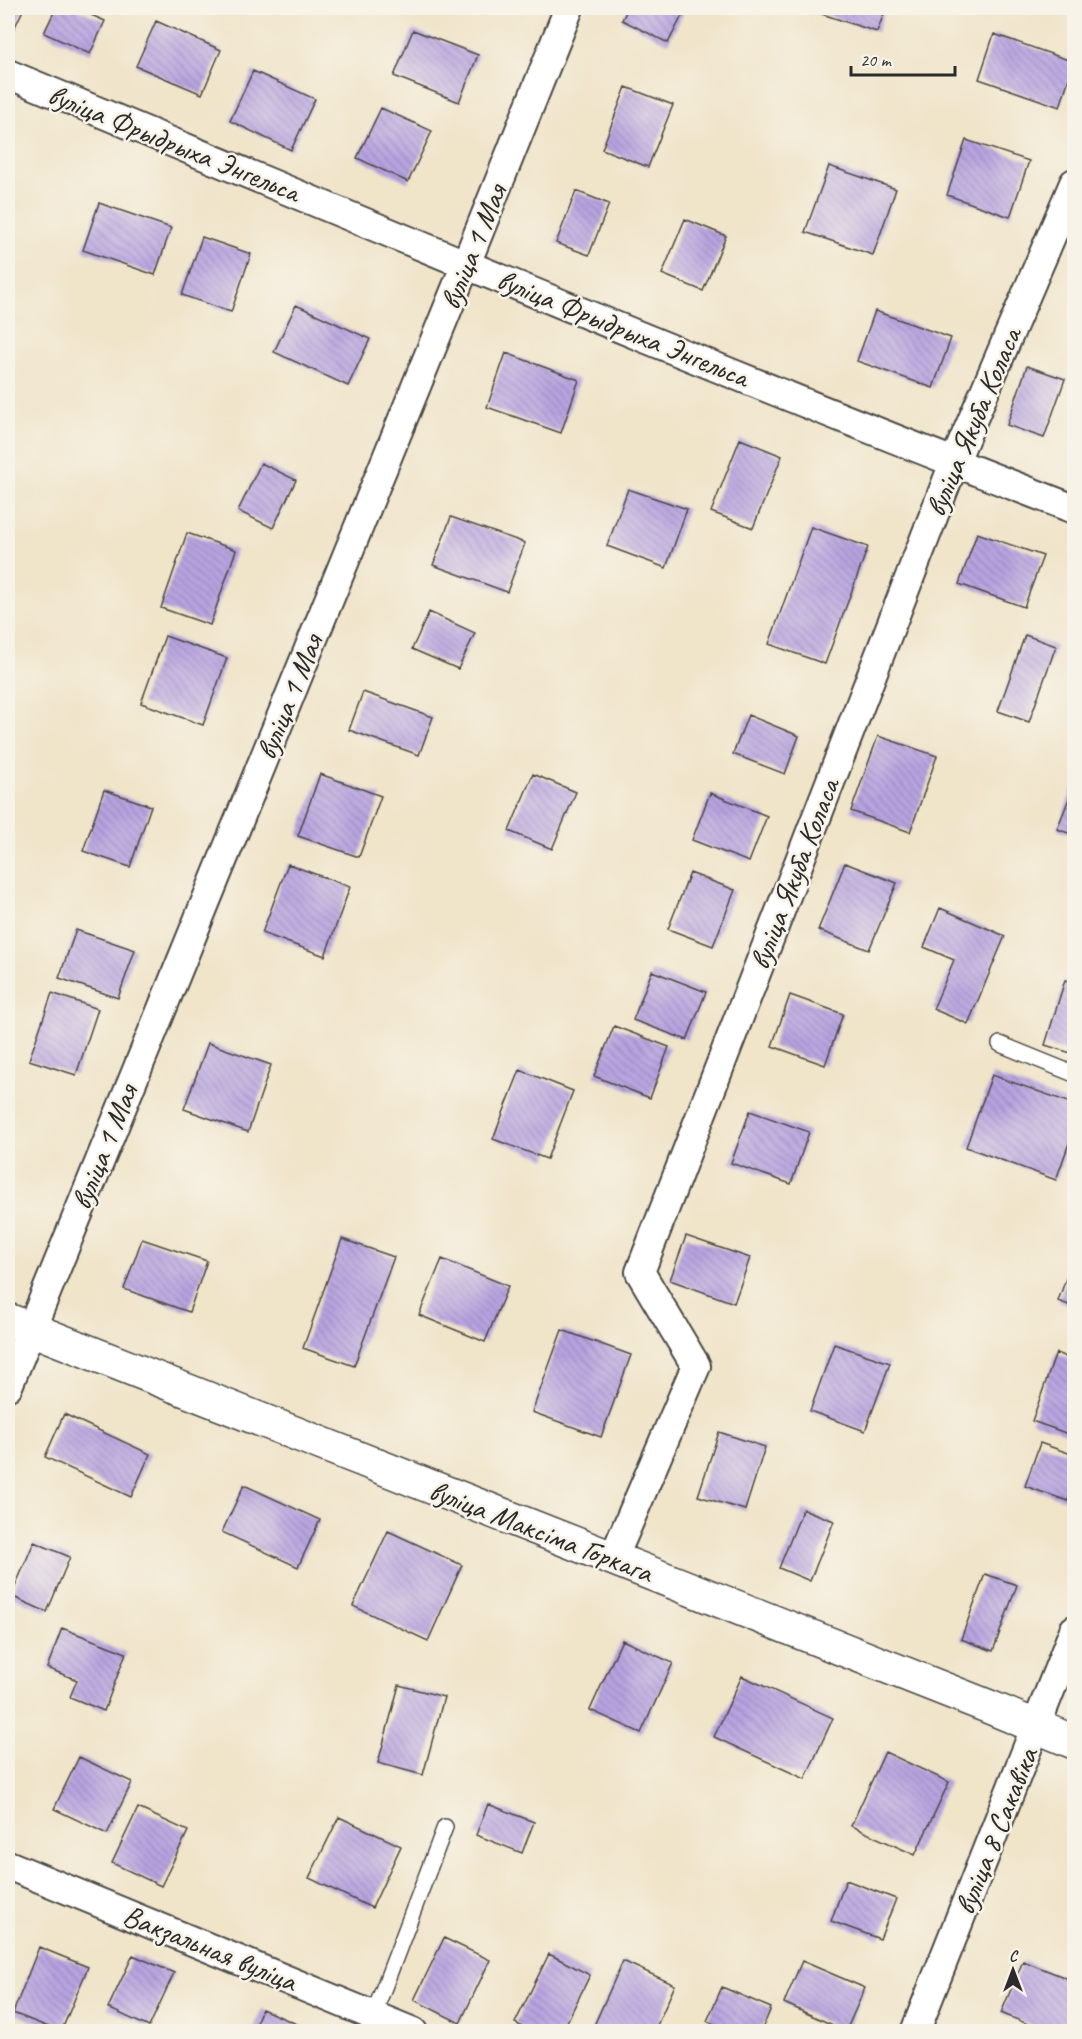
<svg xmlns="http://www.w3.org/2000/svg" width="1082" height="2039" font-family="Caveat,sans-serif">
  <defs>
    <pattern id="building-back-hatch" width="6" height="6" patternUnits="userSpaceOnUse" patternTransform="scale(1.5)"><rect width="6" height="6" fill="#b8a4e1"/><path d="M-1 5l2 2M0 0l6 6M5-1l2 2" fill="none" stroke="#9686b7"/></pattern>
  </defs>
  <rect width="100%" height="100%" fill="#f7f3e8"/>
  <filter id="ink" filterUnits="userSpaceOnUse"><feTurbulence type="fractalNoise" baseFrequency=".0167" numOctaves="2"/><feDisplacementMap in="SourceGraphic" scale="12" xChannelSelector="R" yChannelSelector="G"/><feConvolveMatrix kernelMatrix="1 2 1 2 8 2 1 2 1" color-interpolation-filters="sRGB"/></filter>
  <filter id="wash" filterUnits="userSpaceOnUse"><feTurbulence type="fractalNoise" baseFrequency=".008" numOctaves="4" result="noise"/><feDisplacementMap in="SourceGraphic" scale="24" xChannelSelector="R" yChannelSelector="G"/><feGaussianBlur stdDeviation="1.35" result="paint"/><feColorMatrix in="noise" values="0 0 0 0 0 0 0 0 0 0 0 0 0 0 0 0 0 1.4 0 .05"/><feComposite in="paint" operator="in"/></filter>
  <g filter="url(#wash)">
    <rect width="100%" height="100%" fill="#f0e4c9"/>
    <g id="blocks">
      <path fill="url(#building-back-hatch)" d="M8,8H24L11,35L8,33Z
        M56,8H75L105,21L90,54L44,33Z
        M628,8H686L668,43L622,20Z
        M821,8H886L877,32L819,13Z
        M156,21L221,50L202,94L136,66Z
        M413,30L478,55L459,102L394,76Z
        M994,34L1074,62L1060,107L979,79Z
        M253,71L315,99L291,150L230,121Z
        M626,87L673,105L648,167L602,149Z
        M381,108L432,131L408,182L357,158Z
        M966,140L1029,161L1010,217L947,195Z
        M829,166L896,189L873,255L805,232Z
        M576,191L609,204L589,255L556,243Z
        M99,203L171,228L155,275L83,250Z
        M685,219L726,236L703,291L662,274Z
        M202,237L251,254L231,312L182,295Z
        M296,305L370,339L348,386L274,352Z
        M875,311L951,338L933,388L857,361Z
        M506,353L579,380L561,433L487,407Z
        M1027,366L1065,379L1044,438L1007,425Z
        M740,439L782,456L753,528L711,512Z
        M261,463L296,480L273,528L238,511Z
        M628,489L687,509L666,568L607,546Z
        M451,517L525,543L507,592L433,565Z
        M811,527L868,547L825,664L769,644Z
        M187,533L236,550L210,625L161,608Z
        M977,533L1043,556L1024,607L959,584Z
        M429,612L475,633L458,669L412,649Z
        M1025,635L1056,646L1029,722L998,711Z
        M165,636L227,658L203,725L141,703Z
        M363,692L433,717L419,755L349,730Z
        M748,715L799,736L785,774L733,754Z
        M878,736L937,756L910,832L851,811Z
        M320,774L381,796L359,857L298,836Z
        M533,774L576,792L552,849L509,831Z
        M1074,786V835L1057,829Z
        M104,790L151,806L130,867L83,851Z
        M710,793L767,816L749,862L692,840Z
        M845,863L897,883L869,950L818,930Z
        M288,864L350,887L325,956L262,933Z
        M690,873L735,890L713,946L668,929Z
        M940,908L1005,936L968,1024L933,1009L954,960L924,947Z
        M76,930L135,950L118,998L59,978Z
        M652,971L706,992L687,1040L633,1020Z
        M1065,980L1074,983V1054L1045,1045Z
        M52,993L98,1009L76,1075L29,1060Z
        M790,995L843,1014L825,1065L772,1046Z
        M614,1026L669,1047L650,1098L594,1076Z
        M208,1043L271,1065L248,1132L184,1109Z
        M520,1070L573,1091L547,1159L493,1139Z
        M992,1075L1074,1104V1129L1056,1180L966,1147Z
        M750,1111L809,1132L791,1184L731,1163Z
        M686,1236L750,1258L734,1303L670,1280Z
        M142,1239L207,1261L189,1312L124,1289Z
        M342,1239L394,1257L354,1366L303,1348Z
        M1074,1256V1307L1058,1301Z
        M442,1259L508,1286L485,1342L419,1315Z
        M562,1330L631,1355L601,1437L532,1412Z
        M834,1344L890,1363L865,1431L810,1411Z
        M1056,1353L1074,1360V1436L1032,1421Z
        M64,1414L150,1454L131,1497L45,1457Z
        M719,1432L765,1447L745,1510L698,1496Z
        M1040,1443L1074,1455V1481L1068,1501L1025,1486Z
        M244,1485L320,1520L298,1567L222,1532Z
        M803,1509L834,1521L810,1581L779,1568Z
        M388,1531L462,1565L428,1641L353,1606Z
        M34,1542L70,1557L47,1612L11,1596Z
        M985,1574L1017,1585L993,1651L961,1639Z
        M62,1628L126,1653L104,1711L70,1697L77,1680L47,1668Z
        M622,1640L673,1663L641,1733L590,1710Z
        M742,1676L833,1718L805,1779L714,1737Z
        M399,1685L444,1697L423,1775L378,1763Z
        M885,1752L949,1782L915,1855L851,1826Z
        M79,1757L132,1782L107,1834L54,1809Z
        M488,1804L534,1822L522,1853L476,1835Z
        M138,1808L188,1831L161,1886L112,1863Z
        M339,1817L401,1846L372,1908L309,1878Z
        M846,1880L896,1899L880,1939L831,1921Z
        M444,1938L490,1960L460,2023L414,2000Z
        M39,1947L88,1967L61,2032L13,2013Z
        M549,1954L590,1975L562,2032H532L515,2023Z
        M133,1955L174,1973L149,2027L108,2008Z
        M623,1961L675,1985L654,2032H591Z
        M802,1961L865,1988L846,2031L784,2003Z
        M1023,1961L1074,1981V2032H1047L1001,2013Z
        M722,1987L771,2008L761,2032H732L707,2021Z
        M262,2009L315,2032H252Z"/>
    </g>
  </g>
  <g filter="url(#ink)">
    <use href="#blocks" fill-opacity="0" stroke="#494743" stroke-width="1.5"/>
    <g fill="none" stroke-linecap="round" stroke-linejoin="round">
      <g stroke="#494743" stroke-width="18">
        <path id="lane" d="M1000,1044L1074,1074
          M367,2032L445,1827"/>
      </g>
      <g stroke="#494743" stroke-width="32">
        <path id="street" d="M8,74C362,221 716,371 1074,509
          M8,1386L466,264L569,8
          M613,1559L696,1366L640,1272L954,463L1074,183
          M8,1865L413,2032
          M915,2032L1074,1630"/>
      </g>
      <g stroke="#494743" stroke-width="36">
        <path id="secondary" d="M8,1320L987,1706L1074,1742"/>
      </g>
      <use href="#lane" stroke="#fff" stroke-width="15"/>
      <use href="#street" stroke="#fff" stroke-width="28"/>
      <use href="#secondary" stroke="#fff" stroke-width="33"/>
    </g>
  </g>
  <g text-anchor="middle" dominant-baseline="central" stroke-width="5" stroke-linejoin="round" paint-order="stroke">
    <g font-size="30" fill="#2b2b2b" stroke="#f7f3e8">
      <text transform="translate(174 143) rotate(22)">вуліца Фрыдрыха Энгельса</text>
      <text transform="translate(473 247) rotate(-68)">вуліца 1 Мая</text>
      <text transform="translate(623 328) rotate(22)">вуліца Фрыдрыха Энгельса</text>
      <text transform="translate(973 422) rotate(-67)">вуліца Якуба Коласа</text>
      <text transform="translate(289 697) rotate(-68)">вуліца 1 Мая</text>
      <text transform="translate(794 874) rotate(-69)">вуліца Якуба Коласа</text>
      <text transform="translate(104 1147) rotate(-68)">вуліца 1 Мая</text>
      <text transform="translate(541 1531) rotate(21)">вуліца Максіма Горкага</text>
      <text transform="translate(996 1831) rotate(-68)">вуліца 8 Сакавіка</text>
      <text transform="translate(210 1948) rotate(22)">Вакзальная вуліца</text>
    </g>
  </g>
  <rect width="1082" height="2039" fill="none" stroke="#f7f3e8" stroke-width="30"/>
  <g transform="translate(1013 1970)" stroke="#f7f3e8" stroke-width="4.5" paint-order="stroke">
  <path d="M0-4.5L10 22L0 15L-10 22Z" fill="#2b2b2b"/>
  <text y="-9" font-size="16" font-weight="bold" text-anchor="middle" fill="#2b2b2b">С</text>
  </g>
  <path d="M851 66v9h104v-9" fill="none" stroke="#2b2b2b" stroke-width="3"/>
  <text x="860" y="66" font-size="18" fill="#2b2b2b" stroke="#f7f3e8" stroke-width="4.5" paint-order="stroke">20 m</text>
</svg>
